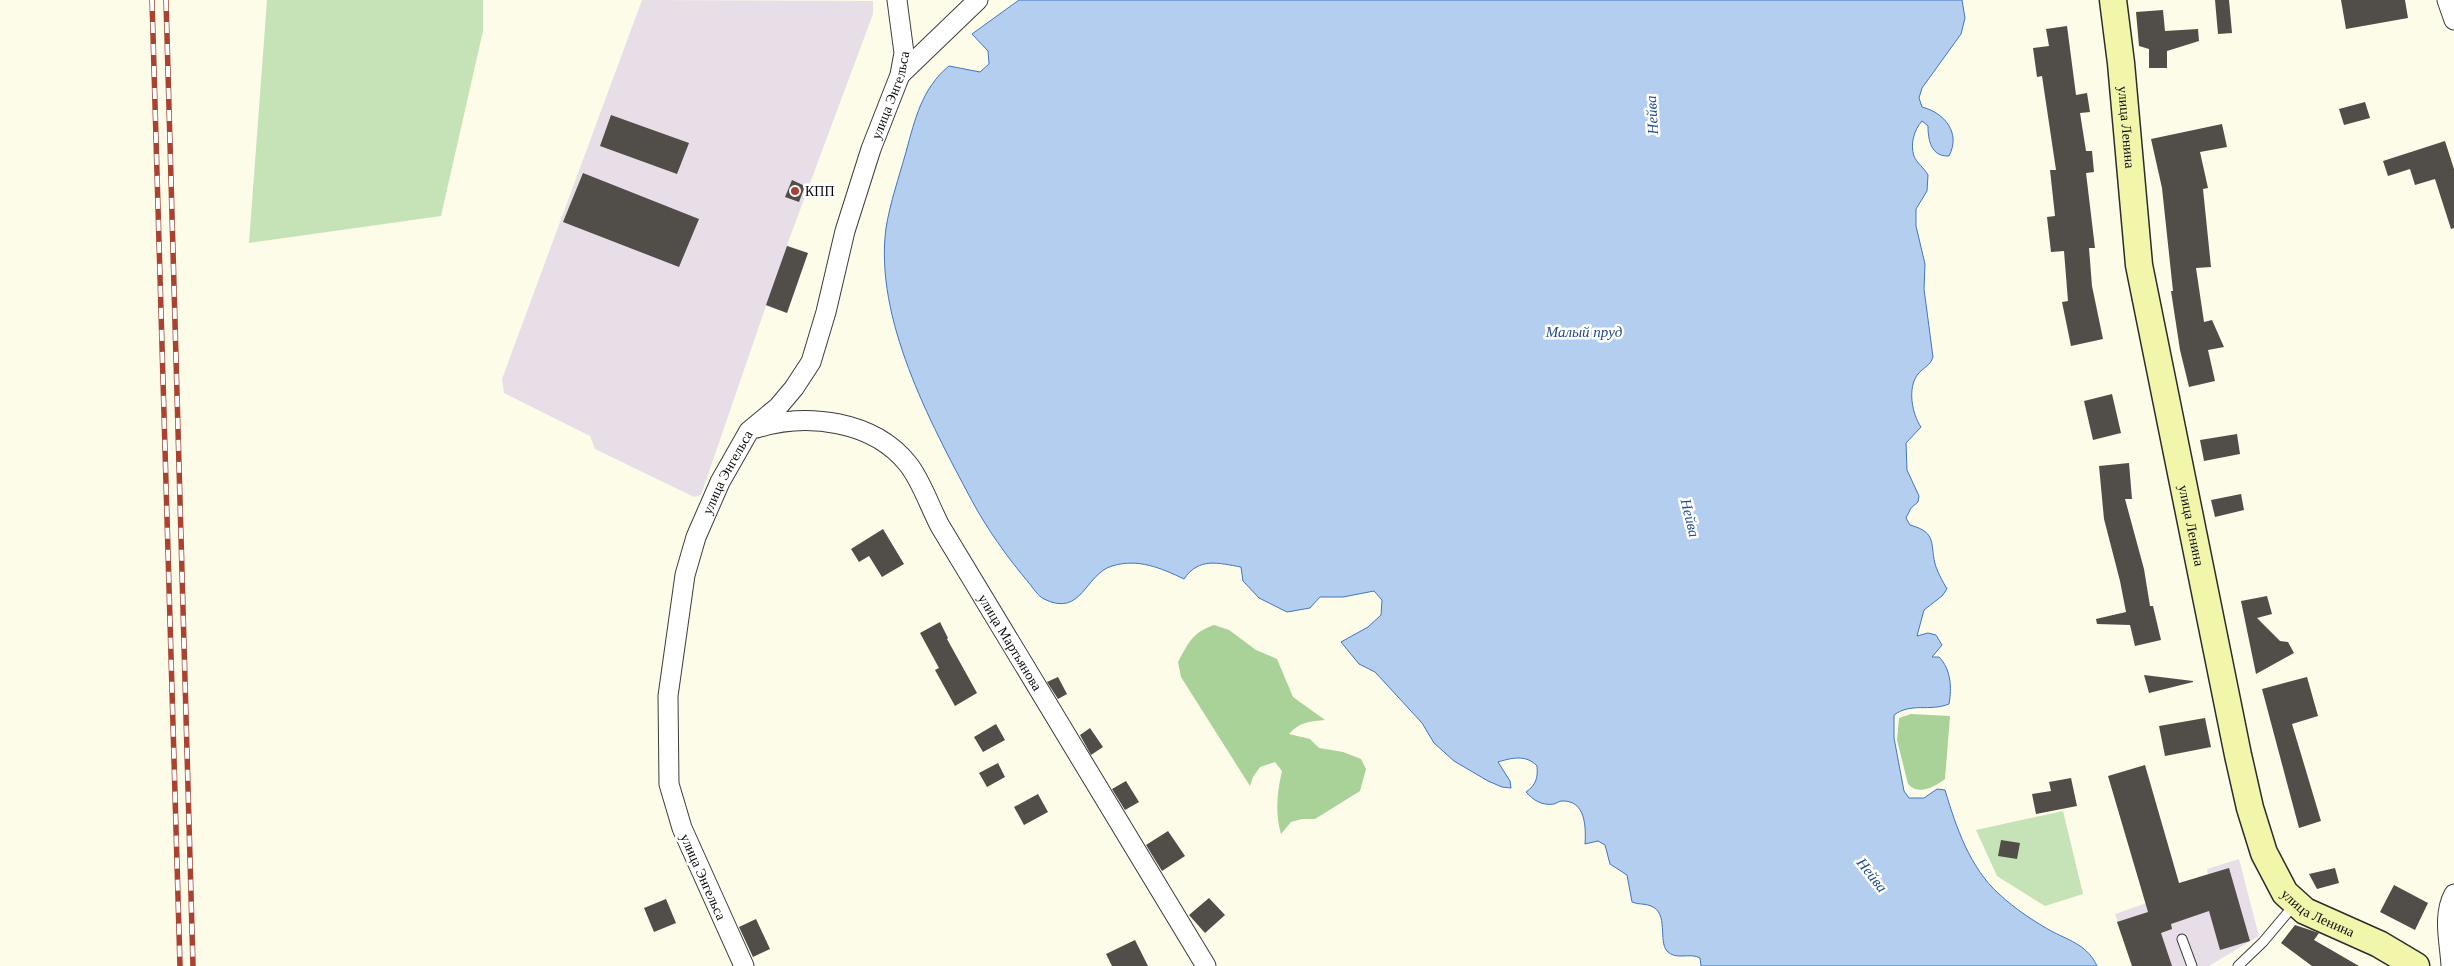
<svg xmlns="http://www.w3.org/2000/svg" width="2454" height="966" font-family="Georgia,serif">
  <rect width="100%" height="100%" fill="#fdfce9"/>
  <path fill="#e8dee8" d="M642,0L873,1V14L787,245L808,253L787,313L766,306L701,495L694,497L595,449L590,436L504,393L502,379Z
    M2239,859L2259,936L2209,966H2132L2115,914L2201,884L2198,877L2208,874L2207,869Z"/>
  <path fill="#c6e3b7" d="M267,0H483V31L441,216L249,243Z
    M2063,811L2083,894L2045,906L1997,876L1976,830Z"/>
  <path fill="#a8d298" d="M1214,625L1229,630L1256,650L1277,659L1293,697L1325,720C1311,721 1299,722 1289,734L1310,739L1319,748L1343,752L1361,759L1366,769L1360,791L1315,819H1302L1291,822L1281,834C1275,813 1277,792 1282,771L1275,762L1260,767L1253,777L1250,786L1181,677L1178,662C1189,642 1192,633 1214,625Z
    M1911,714L1950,716L1945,779C1934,787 1919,796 1908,784L1897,740L1899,718Z"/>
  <path fill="#b3ceef" stroke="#4276be" d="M1019,0H1962L1965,18L1961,34L1922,88L1919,98L1922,107C1945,113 1961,133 1949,156C1931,157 1928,140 1928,126L1922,121C1914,130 1910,144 1914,156C1916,162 1925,169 1928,175L1927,191L1916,209V226L1925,264L1924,289L1933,357C1930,366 1924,367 1918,374C1907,388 1912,414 1921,427L1906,443L1907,470L1919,496L1918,502L1911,508L1906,518L1910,525C1939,533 1929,545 1936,567C1939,575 1943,582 1947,589L1942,596L1924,610L1917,636L1928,633L1936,635L1942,645L1932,657H1939C1951,669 1952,688 1949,704C1929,712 1912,702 1894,715V738L1904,791L1909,798H1924L1937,789L1945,790C1956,827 1970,868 1999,894C2015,909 2035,922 2053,932C2071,941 2088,946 2097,966H1701L1700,958C1690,952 1676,961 1667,951C1658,941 1669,913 1651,906C1645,903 1638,905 1632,902L1627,875L1610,864L1605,845L1598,841L1585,844C1586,828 1586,800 1562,801C1559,801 1557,803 1554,804C1542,806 1533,800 1526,792C1536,785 1538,778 1537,766C1526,754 1511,758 1498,762L1510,781L1511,788L1502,787L1488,781L1454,761L1434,743L1422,723L1375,672L1359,664L1341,642L1368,627L1381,615L1382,600L1374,591L1343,597H1320L1310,608L1287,612L1259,598L1243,581L1241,567C1218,563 1199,557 1184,579C1161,568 1138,558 1112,566C1085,574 1082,618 1044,599C1038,596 1033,588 1029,583C1007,557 987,529 971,499C930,422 874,318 886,228C890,203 899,177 906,152C915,119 922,88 949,66L980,72L989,64L988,51L972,34Z"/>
  <path fill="#514d48" d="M2215,0H2229L2232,33L2218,34Z
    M2341,0H2405L2408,18L2346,29Z
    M2163,10L2165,31L2198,29L2199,41L2167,51V68H2149V49L2139,46L2136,12Z
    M2067,26L2076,95L2087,93L2090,112L2080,113L2086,151H2092L2094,172L2086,173L2095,248H2089L2092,286L2103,339L2071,346L2062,302L2068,301L2064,251L2051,252L2047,217L2055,216L2050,170H2056L2042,76L2037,77L2033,48L2049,46L2046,29Z
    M2365,102L2370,118L2344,125L2339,109Z
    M611,115L689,143L677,174L600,146Z
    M2222,124L2227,147L2200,152L2208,188L2203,189L2211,267L2196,268L2204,322L2212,320L2224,347L2208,350L2215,381L2189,387L2180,350L2171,291H2173L2162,188L2151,139Z
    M2445,141L2454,169V228L2451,229L2435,179L2415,185L2410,169L2388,176L2383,161Z
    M583,173L699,219L679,267L563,222Z
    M792,180L805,186L799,202L785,197Z
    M787,246L808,253L787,313L766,305Z
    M2112,394L2121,433L2093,440L2084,401Z
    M2237,434L2240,454L2204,461L2200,440Z
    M2129,463L2132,499H2125L2144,569L2150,606H2153L2161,640L2135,646L2130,625L2097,624L2096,619L2126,612L2120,581L2104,519L2099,466Z
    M2241,494L2244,510L2215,517L2211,500Z
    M883,529L904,564L882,577L869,556L859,562L851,549Z
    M2267,596L2272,614L2257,618L2280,641L2288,642L2294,653L2256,674L2241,601Z
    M940,622L948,638L947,639L977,693L955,706L935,670L939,668L920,633Z
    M2144,675L2193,681V682L2149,693Z
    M1058,677L1067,694L1058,699L1047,682Z
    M2307,677L2318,716L2292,724L2321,821L2299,828L2262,689Z
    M2205,718L2211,747L2165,756L2159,726Z
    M996,724L1005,740L983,752L974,737Z
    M1090,728L1103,747L1091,755L1080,735Z
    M998,763L1005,777L987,787L979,773Z
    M2145,765L2179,883L2229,868L2250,941L2220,950L2209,911L2171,924L2172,929L2161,933L2172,966H2132L2117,922L2148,912L2108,776Z
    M2071,778L2077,806L2036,814L2032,794L2051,791L2049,782Z
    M1126,781L1139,802L1125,810L1112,789Z
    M1038,794L1048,812L1024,825L1014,807Z
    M1168,831L1185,856L1162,871L1146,845Z
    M2001,840L2020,843L2017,859L1998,856Z
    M2335,868L2339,883L2317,889L2309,874Z
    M2394,885L2428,903L2415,930L2380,912Z
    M1209,898L1225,915L1205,933L1189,915Z
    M666,899L676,923L654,932L644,908Z
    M756,919L770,949L753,957L739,927Z
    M2295,925L2319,933L2314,940L2359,966H2312L2281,943Z
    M1135,940L1148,966H1112L1106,954Z"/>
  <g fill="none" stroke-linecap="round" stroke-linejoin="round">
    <g stroke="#3d3d3d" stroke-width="11">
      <path id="lane" d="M2182,939L2192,966
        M2238,966L2263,942L2295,904"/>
    </g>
    <g stroke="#3d3d3d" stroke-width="21">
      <g id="street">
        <path d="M2447,0L2454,20"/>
        <path d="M900,75L978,0"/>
        <path id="s1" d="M757,428C807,412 874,421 908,464C921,480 930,507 940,526L1206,966"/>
        <path id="s2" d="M744,966L682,828L669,784L668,696L685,575L696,537L720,482L749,431L778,407L794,388L811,362L826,312L845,231L871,149L900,75L904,53L897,0"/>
        <path d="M2451,966C2450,943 2442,916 2454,894"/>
      </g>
    </g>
    <g stroke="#2c2c2c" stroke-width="29">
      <g id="secondary">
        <path id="s3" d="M2113,0L2121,63L2139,265L2238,755L2250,808L2264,853L2285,893L2305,911L2379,944L2416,966"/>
      </g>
    </g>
    <use href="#lane" stroke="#fff" stroke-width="9"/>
    <use href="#street" stroke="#fff" stroke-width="19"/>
    <use href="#secondary" stroke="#f1f6ab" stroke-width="26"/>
    <g stroke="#aa4232" stroke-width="5.5">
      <path id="rail" d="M152,0L180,966
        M166,0L193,966"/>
    </g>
    <use href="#rail" stroke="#fff" stroke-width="4" stroke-dasharray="11" stroke-linecap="butt"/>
  </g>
  <circle fill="#aa4232" stroke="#fff" stroke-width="2" cx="795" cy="191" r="5"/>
  <g text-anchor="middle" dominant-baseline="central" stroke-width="5" stroke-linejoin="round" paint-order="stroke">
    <g font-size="14" fill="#0a0a0a" stroke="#fff">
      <text stroke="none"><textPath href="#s2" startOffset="938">улица Энгельса</textPath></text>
      <text stroke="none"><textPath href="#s3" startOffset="128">улица Ленина</textPath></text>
      <text stroke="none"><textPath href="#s2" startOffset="519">улица Энгельса</textPath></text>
      <text stroke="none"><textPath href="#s3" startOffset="532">улица Ленина</textPath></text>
      <text stroke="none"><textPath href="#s1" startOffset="370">улица Мартьянова</textPath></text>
      <text transform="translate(703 877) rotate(66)">улица Энгельса</text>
      <text stroke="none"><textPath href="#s3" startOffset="952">улица Ленина</textPath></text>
    </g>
    <g font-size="14" fill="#0a0a0a" stroke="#fff" text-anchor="start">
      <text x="805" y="191">КПП</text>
    </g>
    <g font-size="15" font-style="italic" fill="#224b8d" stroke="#fff">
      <text transform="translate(1652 115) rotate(-93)">Нейва</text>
      <text x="1584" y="332">Малый пруд</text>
      <text transform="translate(1690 518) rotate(76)">Нейва</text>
      <text transform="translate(1872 875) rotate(52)">Нейва</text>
    </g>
  </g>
</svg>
